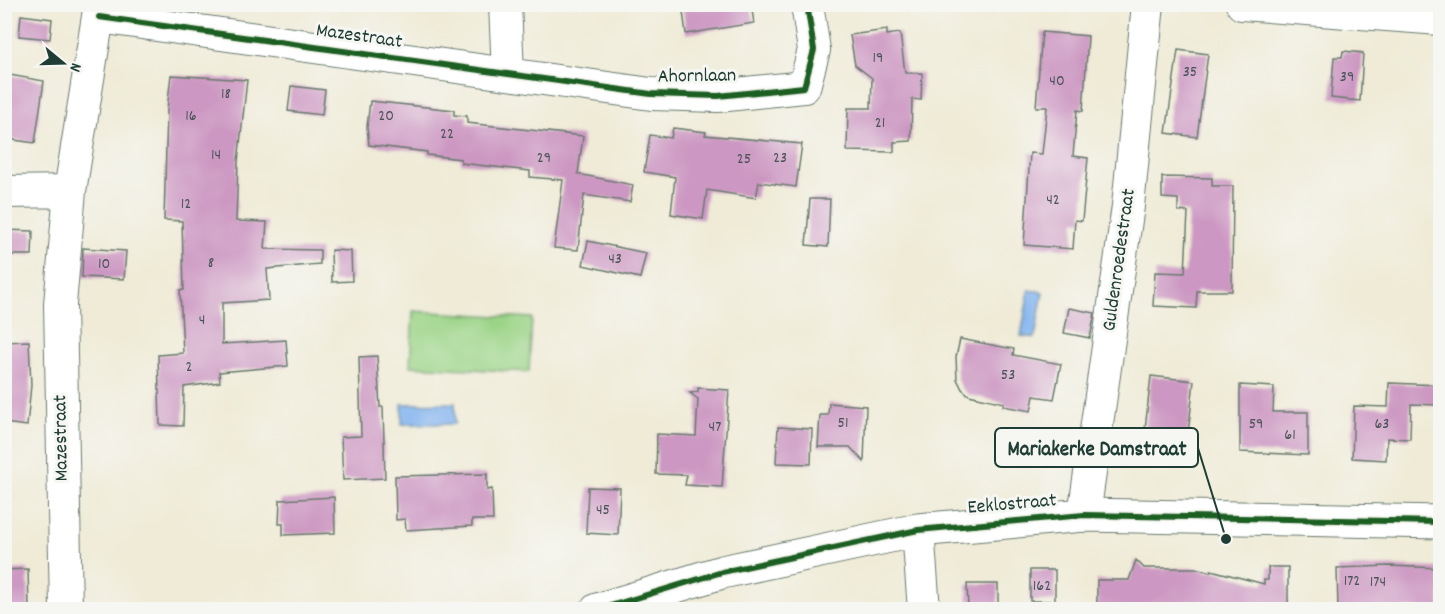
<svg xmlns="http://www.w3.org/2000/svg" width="1445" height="614" font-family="Dekko,sans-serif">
  <rect width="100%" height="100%" fill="#f6f6f2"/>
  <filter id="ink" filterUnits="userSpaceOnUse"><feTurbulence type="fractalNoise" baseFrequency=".0167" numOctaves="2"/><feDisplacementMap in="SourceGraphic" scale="12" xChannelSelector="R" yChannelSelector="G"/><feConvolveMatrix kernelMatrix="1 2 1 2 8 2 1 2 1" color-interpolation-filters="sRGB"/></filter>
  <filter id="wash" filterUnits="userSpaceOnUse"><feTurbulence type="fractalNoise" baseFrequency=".008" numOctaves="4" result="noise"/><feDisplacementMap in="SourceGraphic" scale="24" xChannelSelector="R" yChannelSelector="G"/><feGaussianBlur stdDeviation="1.35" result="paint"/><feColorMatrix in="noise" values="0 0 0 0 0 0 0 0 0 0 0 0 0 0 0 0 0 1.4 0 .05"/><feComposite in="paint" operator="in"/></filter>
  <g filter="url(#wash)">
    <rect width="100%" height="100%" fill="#efebd7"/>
    <path fill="#9bd487" stroke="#5d885e" stroke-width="1.5" d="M413,311L532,318L529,372L410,366Z"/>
    <path fill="#85b5f0" stroke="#527992" stroke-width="1.5" d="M1029,290L1043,292L1035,338L1021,336Z
      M455,403V424H402V404Z"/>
    <g id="blocks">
      <path fill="#cc97c2" d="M682,4H751L754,23L686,34Z
        M21,15L52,19L50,39L19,36Z
        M887,30V35L900,33L905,73H922L921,100L912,99L911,141L894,142V152L847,151L848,108H871L872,78L855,65L850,35Z
        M1042,32L1088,36L1083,111L1077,110L1073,156L1088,158L1082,221L1075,220L1073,249L1024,245L1030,153L1042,154L1047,107H1036Z
        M1178,50L1208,54L1197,137L1166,133Z
        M1343,51L1363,53L1360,101L1331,98L1334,57H1342Z
        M4,74L44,81L35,143L7,139L11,108L5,107Z
        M171,75L247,80L238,162L236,221L267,222L265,249L320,250V264L267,269L269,300L222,303V344L286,340L288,366L219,372L220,382L184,387L183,426L160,425L158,355L183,353L180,290H184L182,221L164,220L167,110Z
        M291,86L325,90L322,115L288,111Z
        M370,101L454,110V115L467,116V123L583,136L578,174L633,185L630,202L584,195L578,250L554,248L563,180L530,177V171L461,163V159L427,155V152L369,145L367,127Z
        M673,128L706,132L705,135L802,144L796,187L759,182L756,198L707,190L703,219L671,214L675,177L644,172L650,135L671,138Z
        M1162,177L1212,178V186H1233L1232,291H1197L1196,308L1153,306L1155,272L1185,273L1188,212L1178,211V199L1162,198Z
        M810,199H830L828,247L806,245Z
        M4,230L33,231L32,255H4Z
        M588,241L646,253L640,278L583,265Z
        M83,248L126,251L124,279L82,277Z
        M331,250L351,251L352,281L332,282Z
        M1069,308L1095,313L1090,338L1064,333Z
        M960,339L1014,349L1013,355L1061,364L1054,399L1034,396L1031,411L1003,406L1004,403L969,395L962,389L957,379L956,357Z
        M29,341L31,385L27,426L4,423V342Z
        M377,356L380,407H383L385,478L343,480L341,437L361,436L359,357Z
        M1151,376L1194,381L1186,452L1143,447Z
        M1389,383L1440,385V405L1411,404L1410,439L1387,438L1386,460L1352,458L1354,406L1388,407Z
        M1240,385L1274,387L1273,412H1308V455L1240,452Z
        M698,388L729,390L722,487L685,485L687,475L656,474L657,434L696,436L698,399L690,393L698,392Z
        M829,403L866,406L864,462L850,447H818L820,415H828Z
        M778,427L812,429L811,464L776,463Z
        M487,474V490L492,489L493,520H472V526L406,530L405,519L396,520L395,476Z
        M588,487L620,488L618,535L586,533Z
        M334,497L335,533L283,535V524H279L280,500Z
        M1136,560L1144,568H1195L1210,572L1211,570L1264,584V580H1268V567H1288V609H1097V580H1129Z
        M1389,566L1440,568V609H1338L1337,568Z
        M28,569L29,609H4V570Z
        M1030,570H1055V601H1030Z
        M967,584H998V609H968Z"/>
    </g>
  </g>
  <g filter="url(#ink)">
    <use href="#blocks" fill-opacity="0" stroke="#687a6d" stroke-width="1.5"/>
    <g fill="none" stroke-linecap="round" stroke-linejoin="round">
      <g stroke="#687a6d" stroke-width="34">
        <path id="minor" d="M505,4L508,74
          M1242,4L1440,19
          M99,17L651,94L718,96L804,87L814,50L807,4
          M4,192L70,191
          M1084,515L1128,206L1148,4
          M918,530L924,610
          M66,610L60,304L70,191L100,4"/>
      </g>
      <g stroke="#687a6d" stroke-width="35">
        <path id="tertiary" d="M597,610L722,572L918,530L1084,515L1440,522"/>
      </g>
      <use href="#minor" stroke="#fff" stroke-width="32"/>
      <use href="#tertiary" stroke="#fff" stroke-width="33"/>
      <g stroke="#f6f6f2" stroke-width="10">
        <path id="cycleway" d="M99,17L651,94L718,96L804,87L814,50L807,4
          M597,610L722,572L918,530L1084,515L1440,522"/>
      </g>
      <use href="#cycleway" stroke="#1b5e20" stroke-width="6"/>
    </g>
  </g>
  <g text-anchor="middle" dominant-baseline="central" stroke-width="6" stroke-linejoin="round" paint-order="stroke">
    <g font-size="16" fill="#4a5458">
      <text x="878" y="58">19</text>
      <text x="1190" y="72">35</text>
      <text x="1347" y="77">39</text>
      <text x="1057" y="81">40</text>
      <text x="226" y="94">18</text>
      <text x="191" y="116">16</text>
      <text x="386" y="116">20</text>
      <text x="880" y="123">21</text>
      <text x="447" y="134">22</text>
      <text x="216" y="155">14</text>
      <text x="544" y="158">29</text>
      <text x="780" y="158">23</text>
      <text x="744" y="159">25</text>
      <text x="1053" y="200">42</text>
      <text x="186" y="204">12</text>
      <text x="615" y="259">43</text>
      <text x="211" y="263">8</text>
      <text x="104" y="264">10</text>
      <text x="202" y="320">4</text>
      <text x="189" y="367">2</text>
      <text x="1008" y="375">53</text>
      <text x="843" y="423">51</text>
      <text x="1256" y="424">59</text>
      <text x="1382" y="424">63</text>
      <text x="715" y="427">47</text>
      <text x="1290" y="435">61</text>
      <text x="603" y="510">45</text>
      <text x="1352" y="581">172</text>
      <text x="1378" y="582">174</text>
      <text x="1042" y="586">162</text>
    </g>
    <g font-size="20" fill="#1f3d34" stroke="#f6f6f2">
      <text transform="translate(359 37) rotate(8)">Mazestraat</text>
      <text transform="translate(697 77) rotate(-1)">Ahornlaan</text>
      <text transform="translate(1120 260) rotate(-82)">Guldenroedestraat</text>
      <text transform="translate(62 438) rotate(-91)">Mazestraat</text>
      <text transform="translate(1012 505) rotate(-5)">Eeklostraat</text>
    </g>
  </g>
  <path fill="none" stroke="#1f3d34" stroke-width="2" d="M1226 539L1198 448"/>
  <circle fill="#1f3d34" stroke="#f6f6f2" stroke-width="2" cx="1226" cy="539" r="6"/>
  <rect fill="#f6f6f2" stroke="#1f3d34" stroke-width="2" x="995" y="428" width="203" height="39" rx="6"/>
  <g font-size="21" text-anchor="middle" font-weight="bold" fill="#1f3d34">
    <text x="1097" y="455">Mariakerke Damstraat</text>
  </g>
  <rect width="1445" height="614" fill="none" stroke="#f6f6f2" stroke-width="24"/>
  <g transform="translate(63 63) rotate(109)" stroke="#f6f6f2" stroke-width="4.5" paint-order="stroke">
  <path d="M0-4.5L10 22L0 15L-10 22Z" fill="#1f3d34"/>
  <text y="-9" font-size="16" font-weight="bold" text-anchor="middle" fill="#1f3d34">N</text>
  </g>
</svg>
